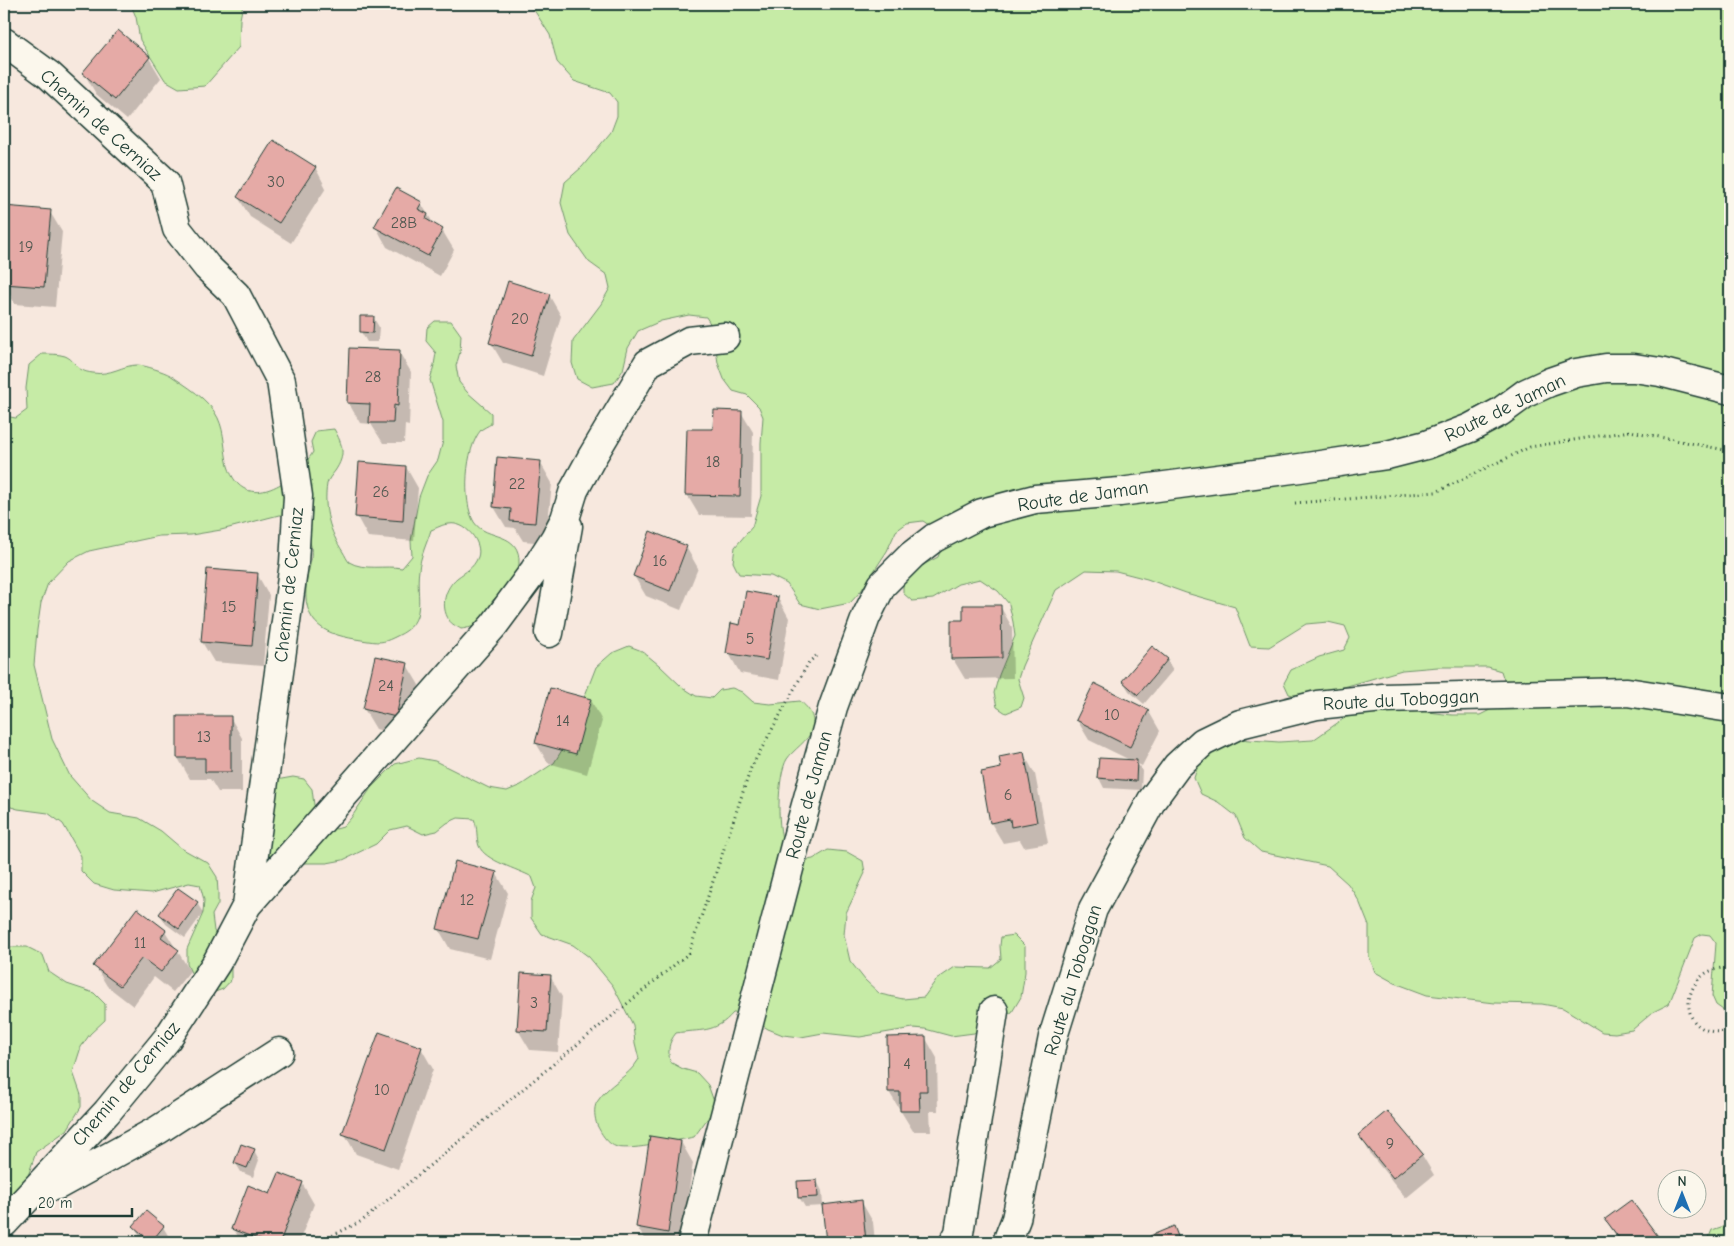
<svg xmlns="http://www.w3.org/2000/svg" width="1734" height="1246" font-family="'Comic Neue',sans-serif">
  <rect width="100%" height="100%" fill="#f7e8de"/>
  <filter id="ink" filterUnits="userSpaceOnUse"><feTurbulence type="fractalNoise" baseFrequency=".02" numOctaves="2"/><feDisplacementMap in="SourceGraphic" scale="10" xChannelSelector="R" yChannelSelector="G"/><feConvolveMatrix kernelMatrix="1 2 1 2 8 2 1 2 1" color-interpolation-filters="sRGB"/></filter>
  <g filter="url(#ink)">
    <path fill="#c6eba6" stroke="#72946d" d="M126,4H243L240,19L239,47L205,86L179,88L165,80L140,40L136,17L131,5Z
      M520,4H1730V1015L1716,1005L1712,996L1716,943L1710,935L1702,934L1695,938L1669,1004L1653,1012L1632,1030L1615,1033L1602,1032L1563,1008L1542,1004L1495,1003L1427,995L1395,983L1375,972L1369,956V926L1359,901L1348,884L1328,866L1261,852L1245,838L1236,816L1218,802L1201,794L1194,778L1199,762L1214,747L1236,739L1279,742L1313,740L1346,717L1381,711L1413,710L1452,715H1480L1494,708L1505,683L1501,671L1488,667H1438L1402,670L1330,691L1309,699L1289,694L1284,683L1291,670L1319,657L1344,650L1350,638L1345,626L1328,622L1306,624L1269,647L1250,646L1235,607L1186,593L1147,579L1116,571L1086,570L1056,590L1022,666L1018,679L1024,698L1021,707L1006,713L997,707L994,693L999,675L1015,636L1013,622L1009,604L998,591L980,579L958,584L933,599L912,601L903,593V579L921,566L938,557L941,549L932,527L923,521L907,523L896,531L887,551L861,591L850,603L820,609L800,604L787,584L771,576L739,574L733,562L735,547L752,527L761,496V443L763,417L759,407L747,395L733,391L724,379L718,363L713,328L706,317L689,315L661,321L638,331L628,348L623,370L614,383L592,387L577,379L572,363L573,341L601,304L610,288L607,275L589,262L570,235L561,203L565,182L582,167L611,132L617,116V102L610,93L574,81L557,62L550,35L534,10Z
      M435,321H451L461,335L460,352L456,366L459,382L467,392L491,413V424C488,426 483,428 481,430C465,448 462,502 474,522C486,541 521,530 519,564C519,569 518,579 515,583C511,589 499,594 494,599C491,602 490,605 489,609C485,624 475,627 461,629C458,627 451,624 449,620C440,606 445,588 457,578C466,571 473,569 478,557C483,542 465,521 449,524C443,524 437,528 431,530C427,543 420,557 419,570C415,597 429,622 397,636C385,642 382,643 368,641C334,636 303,631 306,587C307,573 313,561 311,546C309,533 298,524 290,515H279L221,530L191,535L159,536L89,551L69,561L48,583L41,603L37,630L34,665L52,739L70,776L92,801L110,813L139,818L161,831L181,848L208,863L217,877L218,892V904L212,915L214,931L228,956L231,967V980L223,989L215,992L195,981L187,964V949L203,913L204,900L200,885L189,883L152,893L114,890L94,884L81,871V856L63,824L48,813L18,809L4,805V416L16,418L27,410L26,388L29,365L42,354C49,354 59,354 65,356C77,361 74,371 93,373C110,376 123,365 137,365C144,365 165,372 170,375C186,386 209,399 218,418C225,433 224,450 228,466C244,517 296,481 313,452L311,442L316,431L334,429C343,445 346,455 335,471C332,475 328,479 327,484C323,509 330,532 343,552C345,555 347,560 349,562C364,571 385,565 402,568L412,556L411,541L419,497L427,476L438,460L443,441V422L430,380L434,365L436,353L426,341L427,328Z
      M629,646L642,651L659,665L682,687L696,696L712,698L720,690L732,688L742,692L753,702L770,704L800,701C809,708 816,718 812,730C809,740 793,750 787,759C777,775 776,834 786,849C789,854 797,857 801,861L813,859L828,850L847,852L863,861L865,873L846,913L844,935L850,961L865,980L880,994L903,999L924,997L936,980L955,967L990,968L1001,959L1000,946L1001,937L1014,935L1025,946V972L1021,997L1012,1012L974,1033L951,1036L925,1029L913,1028L860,1037L823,1033L801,1037L783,1035L768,1029L743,1013H733C715,1034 700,1029 676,1033C668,1043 668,1050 670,1062L683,1069L697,1073L708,1085L716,1107L694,1137C678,1140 632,1151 617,1147C607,1144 601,1133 597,1125C595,1119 593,1108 597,1102C609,1083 628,1078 639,1059L635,1043L633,1025L613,986L589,957L573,945L542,934L531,918V901L536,888L532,877C518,869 485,861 479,846C476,838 478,828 474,819L458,818L447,823L437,831L423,834L407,826L390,830L376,844L343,860L327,863H281L270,859L265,850L276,780L293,777L304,779L312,789L314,805L331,827L336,829L343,827L351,818L371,788L395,764L419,758L435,761L489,788L507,791L521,785L554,763L572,734L577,716L596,667L612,653Z
      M10,947H27L43,955L49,972L67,984L94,993L105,1004V1020L90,1034L81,1047L73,1072L81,1095V1107L67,1130L36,1152L22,1194L4,1212V955Z
      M1730,1224V1242H1707L1712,1230Z"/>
    <path fill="#0003" d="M149,58L161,78L127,120L96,94L84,73Z
      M315,167L326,188L291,243L250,217L238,197Z
      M421,203L433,223L442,230L454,250L440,276L387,247L376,227Z
      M4,207L50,212L62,232L55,307L15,304L4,284Z
      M549,295L561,316L543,376L503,363L491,343Z
      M373,317L379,327L378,342H367L361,332Z
      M399,352L411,372L409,426L405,425L404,443H383L371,424L360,423L348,402Z
      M741,412L753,432L751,516L699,515L687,495L714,431Z
      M540,462L552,483L546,543L523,541L515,528L506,527L494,507Z
      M406,467L418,488L414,541L368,537L357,517Z
      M686,547L698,568L681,610L646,596L634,576Z
      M257,574L269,595L263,666L214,662L202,642Z
      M778,598L789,618L779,680L740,673L728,652L741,626Z
      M1000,606L1012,627L1013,678L965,679L953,659L964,621Z
      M1167,660L1173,670L1144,704L1129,691L1123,681Z
      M407,665L419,685L407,737L376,729L364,709Z
      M591,700L602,721L587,774L548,763L536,743Z
      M1148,710L1160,731L1142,766L1138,764L1142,771L1141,790L1104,788L1099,778L1132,761L1089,740L1077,720Z
      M178,717H230L242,738V792H218L210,779H190L178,758Z
      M1024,754L1035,774L1048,843L1024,847L1020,840L1003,843L991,823L982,773L1002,769Z
      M496,873L508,893L490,959L450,949L438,928Z
      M178,889L197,903L203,913L185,938L166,924L160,914Z
      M165,931L190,971L173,992L154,977L133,1006L107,986L95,966Z
      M550,976L562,997L558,1052L530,1050L518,1030Z
      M925,1037L937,1058L938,1111H930L931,1131H913L889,1092Z
      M421,1048L433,1069L398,1169L356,1154L344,1133Z
      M1360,1135L1422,1155L1434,1175L1406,1198L1371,1155Z
      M681,1142L693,1163L681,1242H646L637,1227Z
      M254,1150L259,1160L253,1177L241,1172L235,1162Z
      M279,1174L302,1183L314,1204L299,1242H241L233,1228L271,1195Z
      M817,1181L822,1191L823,1206L861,1201L873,1222L875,1242H828L824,1206L805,1207L799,1197Z
      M1606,1220L1659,1240L1660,1242H1620Z
      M134,1226L163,1227L169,1237L164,1242H147L140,1236Z
      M1174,1228L1182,1242H1154L1151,1237Z"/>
    <path fill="#e5aaa6" stroke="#1f3d34" d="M118,30L150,57L115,100L82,73Z
      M273,140L316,167L279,223L237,197Z
      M396,188L422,202L418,209L428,214L426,219L443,229L428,256L374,227Z
      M4,206L51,210L44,287L4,284Z
      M508,281L550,294L531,356L489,343Z
      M360,316H374L373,333L360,332Z
      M349,348L400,350L398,406L394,405L393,423H369L370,404L347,403Z
      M714,410L742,411L740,496L685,495L687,429H713Z
      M497,457L541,461L535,523L510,521L511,509L493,507Z
      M359,462L406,466L403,521L355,517Z
      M650,531L687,546L670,591L633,576Z
      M207,569L258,573L252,646L201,642Z
      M746,591L778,597L767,660L726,653L731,623L740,625Z
      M963,605H1001L1002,658L951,659V620H963Z
      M1152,646L1168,659L1138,695L1122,681Z
      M375,656L408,663L396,717L363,709Z
      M1094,683L1149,710L1130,747L1076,720Z
      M550,688L591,699L576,754L535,743Z
      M177,716H231V772H205V758H177Z
      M1024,752L1037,822L1011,827L1010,819L990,823L981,772L1001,768L999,757Z
      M1099,758L1137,760L1136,781L1097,778Z
      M455,861L497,872L478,939L437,929Z
      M178,888L198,902L179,929L159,914Z
      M137,908L166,930L161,937L179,950L161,972L142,958L120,986L93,966Z
      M521,973L551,975L547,1032L517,1030Z
      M379,1032L422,1047L386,1149L342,1134Z
      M926,1036L927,1091H919L920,1111H900V1092H888L887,1037Z
      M1387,1111L1423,1154L1393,1178L1358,1135Z
      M650,1136L681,1141L668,1233L636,1227Z
      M241,1144L255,1149L247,1168L234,1163Z
      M279,1173L303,1182L280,1242H266L231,1229L248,1185L270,1194Z
      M817,1180L818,1197L798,1198L797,1181Z
      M862,1200L866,1242H826L822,1205Z
      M1631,1200L1660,1239L1655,1242H1622L1605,1219Z
      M146,1211L164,1226L151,1242L133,1226Z
      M1174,1226L1180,1242H1152L1150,1236Z"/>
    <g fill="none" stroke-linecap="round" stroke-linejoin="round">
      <g stroke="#1f3d34" stroke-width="31">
        <path id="minor" d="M4,42L49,75L165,182L177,229L207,267L236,295L281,381L298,496L294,563L247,905L217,962L167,1039L107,1112L4,1223
          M549,633L568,526
          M247,905L494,625L534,571L555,538L565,519L574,490L592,457L648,363L689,341L725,337
          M39,1189L58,1185L158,1130L279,1052
          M692,1242L798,834L833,707L866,617L882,585L912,555L934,538L982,513L1035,499L1120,492L1300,468L1387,455L1426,445L1470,428L1500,412L1526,393L1550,382L1576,373L1606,368H1634L1660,372L1730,390
          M954,1242L959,1233L994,1011
          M1007,1242L1016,1219L1053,1037L1093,909L1152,800L1177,766L1203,742L1240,724L1317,705L1383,698L1627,692L1730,708"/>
      </g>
      <path stroke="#1f3d34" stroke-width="3" stroke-dasharray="1 4" stroke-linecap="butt" d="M1295,503L1436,492L1530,447L1630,431L1730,451
        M1730,966C1723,968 1714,969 1708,972C1687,983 1680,1018 1704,1029C1712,1033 1722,1032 1730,1030
        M319,1242L362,1221L689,953L751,768L809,662L816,656"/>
      <use href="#minor" stroke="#fbf7ec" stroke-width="28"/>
    </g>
  </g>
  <g text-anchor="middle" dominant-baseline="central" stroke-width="4" stroke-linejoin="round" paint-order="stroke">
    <g font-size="16" fill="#505850">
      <text x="276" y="182">30</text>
      <text x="404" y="223">28B</text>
      <text x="26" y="247">19</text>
      <text x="520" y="319">20</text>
      <text x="373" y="377">28</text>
      <text x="713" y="462">18</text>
      <text x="517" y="484">22</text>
      <text x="381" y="492">26</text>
      <text x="660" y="561">16</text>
      <text x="229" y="607">15</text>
      <text x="750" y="639">5</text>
      <text x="386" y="686">24</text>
      <text x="1112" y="715">10</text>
      <text x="563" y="721">14</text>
      <text x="204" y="737">13</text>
      <text x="1008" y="795">6</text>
      <text x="467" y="900">12</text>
      <text x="140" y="943">11</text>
      <text x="534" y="1003">3</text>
      <text x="907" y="1064">4</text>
      <text x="382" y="1090">10</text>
      <text x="1390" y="1144">9</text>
    </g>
    <g font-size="19" fill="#1f3d34" stroke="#fbf7ec">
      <text transform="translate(101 125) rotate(42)">Chemin de Cerniaz</text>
      <text transform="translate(1505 408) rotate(-26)">Route de Jaman</text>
      <text transform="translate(1083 496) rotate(-8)">Route de Jaman</text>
      <text transform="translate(289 585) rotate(-84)">Chemin de Cerniaz</text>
      <text transform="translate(1401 700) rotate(-3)">Route du Toboggan</text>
      <text transform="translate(809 795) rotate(-75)">Route de Jaman</text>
      <text transform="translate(1073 980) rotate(-73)">Route du Toboggan</text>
      <text transform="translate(126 1084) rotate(-50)">Chemin de Cerniaz</text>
    </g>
  </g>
  <rect width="1734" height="1246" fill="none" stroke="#fbf7ec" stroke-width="20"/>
  <rect x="10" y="10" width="1714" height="1226" fill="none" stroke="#1f3d34" stroke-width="2" filter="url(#ink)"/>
  <g transform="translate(1682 1194)"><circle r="24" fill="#fbf7ec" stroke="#a3ada2"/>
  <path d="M0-4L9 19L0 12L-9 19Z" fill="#1f6fb2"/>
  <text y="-8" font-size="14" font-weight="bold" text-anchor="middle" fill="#1f3d34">N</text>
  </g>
  <path d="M30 1208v8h102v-8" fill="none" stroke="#1f3d34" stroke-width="2.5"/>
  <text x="38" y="1208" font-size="15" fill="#1f3d34" stroke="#fbf7ec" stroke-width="4" paint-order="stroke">20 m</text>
</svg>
